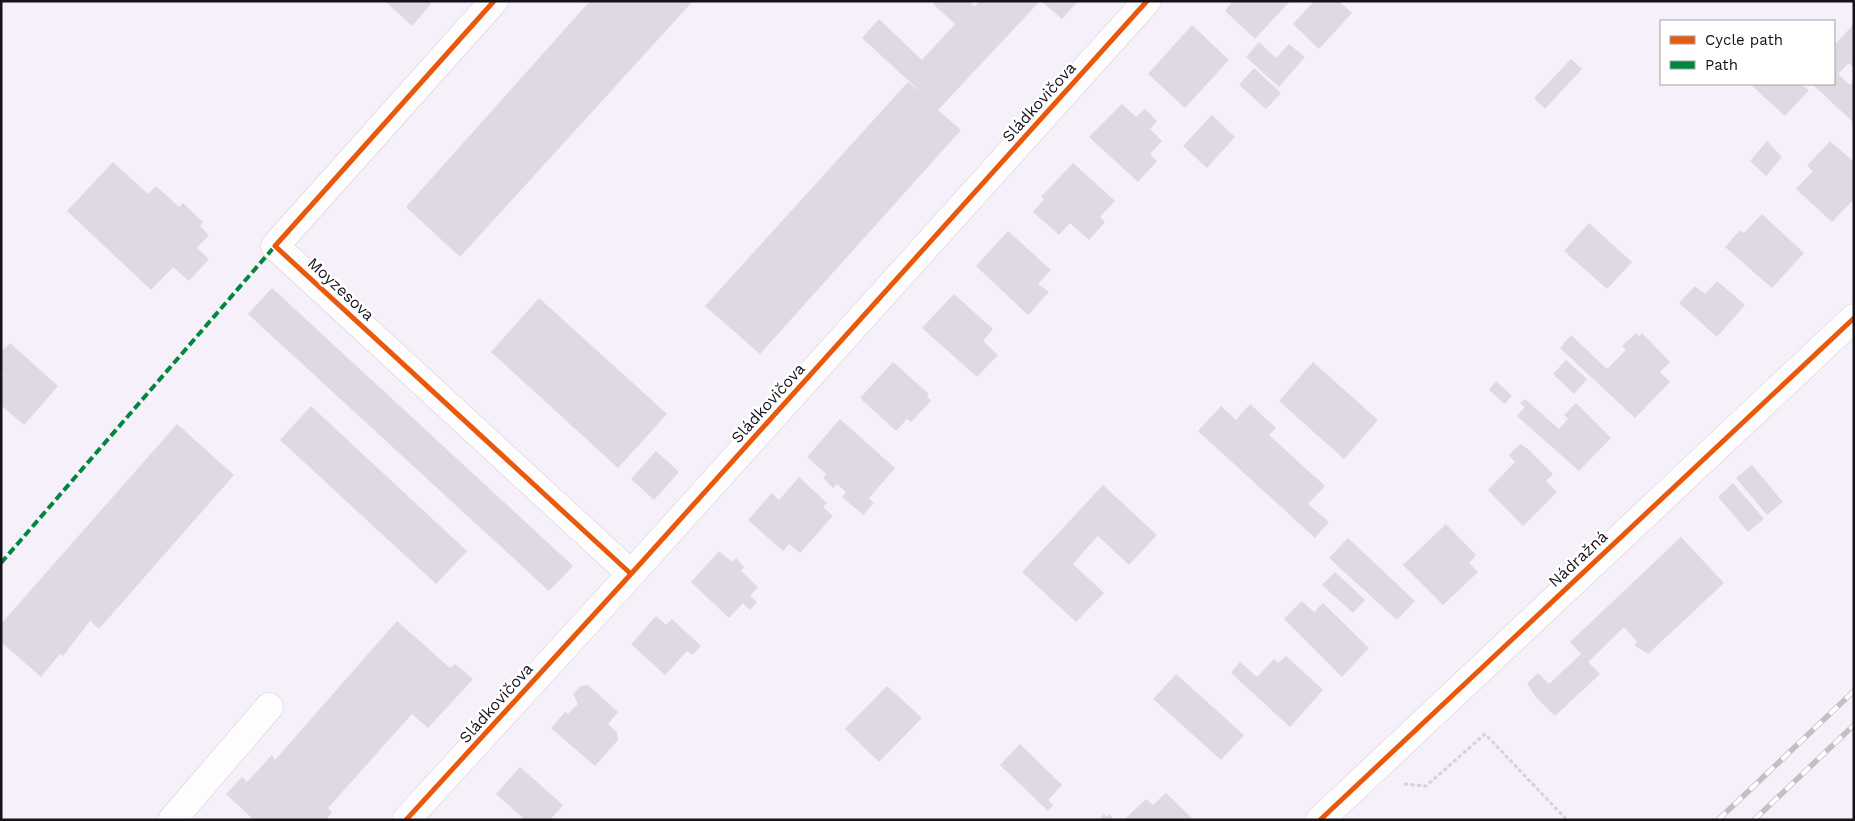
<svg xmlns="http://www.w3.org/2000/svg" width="1855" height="821" font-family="'Work Sans',sans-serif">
  <rect width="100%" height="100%" fill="#f5f0fa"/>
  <path fill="#ded9e2" d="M385,1H428L431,4L412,26Z
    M590,1H693L460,257L406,207Z
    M935,1H969L975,6L980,1H1040L938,110L961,130L760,354L705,306L908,82L923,94L862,38L879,19L922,60L955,24L933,4Z
    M1041,1H1078L1062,19Z
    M1233,1H1290L1255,39L1225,11Z
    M1314,1H1339L1352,13L1319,49L1293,24Z
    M1854,24V68L1849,63L1838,74L1850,85L1854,81V123L1812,84H1834V45Z
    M1192,25L1229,60L1185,108L1148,74Z
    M1259,42L1276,58L1289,44L1305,57L1279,87L1246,57Z
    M1571,59L1582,69L1545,109L1534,98Z
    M1254,68L1281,93L1266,109L1239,85Z
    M1750,84H1801L1809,90L1785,116Z
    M1122,104L1136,117L1145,109L1157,121L1150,129L1162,141L1150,154L1157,161L1138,182L1089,137Z
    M1212,115L1235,137L1207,168L1183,146Z
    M1767,141L1782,157L1766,176L1750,161Z
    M1830,141L1854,162V199L1832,222L1796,189L1813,171L1807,166Z
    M113,162L148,194L156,186L179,207L183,203L203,222L200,226L209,235L197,248L209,259L189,281L173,267L151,290L67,211Z
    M1073,163L1115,201L1100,217L1105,222L1089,240L1070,223L1059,235L1033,212L1044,199L1041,197Z
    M1762,214L1804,253L1772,288L1725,247L1740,230L1744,233Z
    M1589,223L1632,262L1607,289L1564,251Z
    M1008,231L1051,270L1038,284L1049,292L1028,315L976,266Z
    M1717,281L1745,305L1717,337L1679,303L1695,286L1705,294Z
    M272,288L573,566L549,591L248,314Z
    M954,294L993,329L983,341L998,355L977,377L922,328Z
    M539,298L667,414L618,468L491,352Z
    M1636,333L1639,337L1642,333L1670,362L1660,372L1670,382L1635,418L1560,348L1571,335L1607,369L1626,350L1622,346Z
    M10,343L58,386L24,425L1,405V377L4,374L1,372V352Z
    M1566,360L1587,379L1574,394L1553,374Z
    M893,362L929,394L927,396L931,401L911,422L907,419L896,431L860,398Z
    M1313,362L1378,420L1344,459L1279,401Z
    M1496,381L1512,396L1505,404L1489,390Z
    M1525,399L1559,429L1568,419L1564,415L1576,403L1611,438L1579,471L1517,416L1525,407L1520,403Z
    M1250,404L1276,428L1269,435L1325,486L1308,504L1329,522L1315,538L1198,431L1221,406L1236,420Z
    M311,406L467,551L436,584L280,440Z
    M840,419L895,468L869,498L874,503L863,515L842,497L846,492L837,484L833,488L823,478L826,474L807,457Z
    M177,424L234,475L99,629L90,621L63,656L60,654L41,677L1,642V624Z
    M1520,444L1528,449L1553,474L1546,481L1557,492L1523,526L1488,490L1515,462L1509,455Z
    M656,451L679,472L654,500L631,479Z
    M1752,465L1783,502L1767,515L1736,478Z
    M799,477L827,503L823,507L833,516L800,553L789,544L783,551L748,520L772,493L779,500Z
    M1733,483L1764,519L1748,532L1718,497Z
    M1103,485L1157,535L1129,565L1098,536L1085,550L1073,564L1104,593L1076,622L1022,572Z
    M1446,524L1476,555L1469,563L1478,572L1443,605L1403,565Z
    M1681,537L1724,583L1648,654L1634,645L1637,642L1624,627L1588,662L1600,674L1555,716L1535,696L1527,683L1538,673L1549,684L1581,654L1570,642Z
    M1348,538L1415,601L1397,620L1329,558Z
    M719,551L732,562L736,558L744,567L741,571L758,587L750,596L757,602L750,610L743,603L729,618L691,582Z
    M1335,572L1365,600L1353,613L1322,585Z
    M1302,601L1314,612L1323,603L1369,648L1342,677L1284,619Z
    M656,616L666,625L672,619L701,646L692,655L687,651L665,675L631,644Z
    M397,621L450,668L455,664L473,679L428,728L412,714L328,808L332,812L326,820H254L226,794L242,777L247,782L272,755L275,760Z
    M1286,656L1323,690L1290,727L1231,673L1240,662L1257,677L1274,659L1278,663Z
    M1176,674L1244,735L1221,760L1153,699Z
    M588,685L618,712L608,724L617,732L618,740L595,766L551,728L565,712L568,714L578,704L573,694L581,686Z
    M887,686L922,718L879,762L845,729Z
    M1020,744L1062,785L1048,800L1053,805L1048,811L1000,765Z
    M520,767L563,805L550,820H525L496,794Z
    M1166,793L1193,819L1124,820L1146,799L1153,805Z
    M1104,814L1107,817L1109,814L1115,820H1098Z"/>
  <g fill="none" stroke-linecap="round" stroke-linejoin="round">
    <g stroke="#d2cdd6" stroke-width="29">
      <path id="minor" d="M494,1L275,246L631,574
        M172,820L269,707
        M406,820L631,574L1147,1
        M1320,820L1854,318"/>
    </g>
    <path stroke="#d5d3d5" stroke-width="3" stroke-dasharray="4 2.5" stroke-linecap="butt" d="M1404,784L1426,786L1485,734L1567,820"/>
    <use href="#minor" stroke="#fefdfe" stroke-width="28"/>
    <g stroke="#c2c0c4" stroke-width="5.5">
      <path id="rail" d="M1718,820L1854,691
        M1754,820L1854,725"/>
    </g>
    <use href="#rail" stroke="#fff" stroke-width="4" stroke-dasharray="11" stroke-linecap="butt"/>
    <path stroke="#00873e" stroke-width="4" stroke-dasharray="8 4" stroke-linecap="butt" d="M1,563L275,246"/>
    <g stroke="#fff" stroke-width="8">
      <path id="cycleway" d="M494,1L275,246L631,574
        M406,820L631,574L1147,1
        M1320,820L1854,318"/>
    </g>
    <use href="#cycleway" stroke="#e8590c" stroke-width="5"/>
  </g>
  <g text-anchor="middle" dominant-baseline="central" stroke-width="5" stroke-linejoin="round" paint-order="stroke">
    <g font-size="16" fill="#161219" stroke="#fff">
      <text transform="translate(1039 102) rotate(-48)">Sládkovičova</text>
      <text transform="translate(341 289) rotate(43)">Moyzesova</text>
      <text transform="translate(768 403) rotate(-48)">Sládkovičova</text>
      <text transform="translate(1578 559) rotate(-43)">Nádražná</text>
      <text transform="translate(496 703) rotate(-48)">Sládkovičova</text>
    </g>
  </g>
  <rect width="1855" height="821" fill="none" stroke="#161219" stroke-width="5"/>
  <rect x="1660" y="20" width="175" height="65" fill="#ffffff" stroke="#a2a0a3"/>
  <rect x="1670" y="36" width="25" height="8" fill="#e8590c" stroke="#a2a0a3"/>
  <text x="1705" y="45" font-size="15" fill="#161219">Cycle path</text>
  <rect x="1670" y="61" width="25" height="8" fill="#00873e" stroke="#a2a0a3"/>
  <text x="1705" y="70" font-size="15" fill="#161219">Path</text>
</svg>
